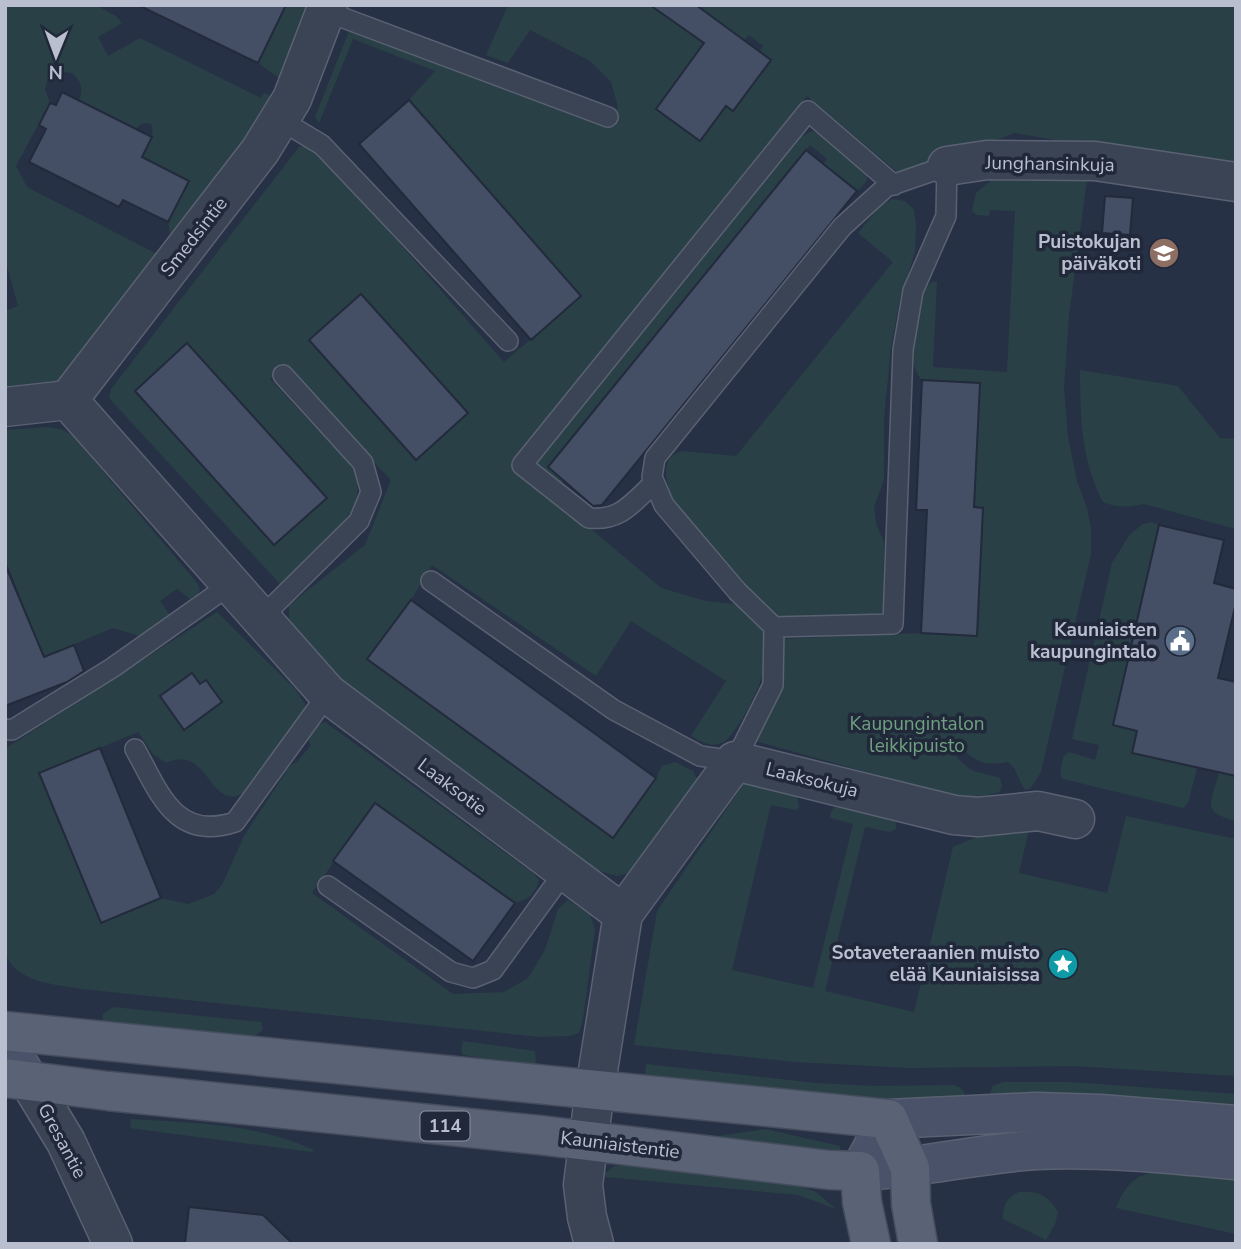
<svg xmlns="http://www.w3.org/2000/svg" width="1241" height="1249" font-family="'Nunito Sans',sans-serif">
  <rect width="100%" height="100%" fill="#273145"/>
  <path fill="#294046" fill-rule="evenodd" d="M5,5H96L116,16L122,23L98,37L108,56L140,38L261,98L264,93L277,98L171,238L168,222L189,181L142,157C147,147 156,135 151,124C144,122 140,123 136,129L79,100C84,89 81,81 72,73C59,70 48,75 45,89L50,103L16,166L27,187L161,256L78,370L50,385L5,393V311L18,306L5,259Z
    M270,5H317L281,79C272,74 266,68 258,63L283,12Z
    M508,5H1236V171L1015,133L911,171H896L807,96L514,464L661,588L706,601L744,605L764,630C764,642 765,656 764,668C762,684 737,736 722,743C711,748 700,741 691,736L726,681L631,621L596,676L432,565L411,600L368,660L613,837L656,778L662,766L675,762L693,771L700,785L634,872L617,876L599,871L372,707L321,663L289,627V605L365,545L391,480L284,367L270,379L356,471C357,481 359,494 355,504C346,526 298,566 280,584L109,398L111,389L299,147L309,146L319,152L504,362L580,297L409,100L435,71L353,39L319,123L315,117L350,28L354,27L607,127L618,107L611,82L590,61L530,30L508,63L486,55ZM728,29L744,40L749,35L763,46L760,51L771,60L734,111L726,106L700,141L656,109Z
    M812,131L819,132L867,175V181L857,191L823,164L827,159L810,145L549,467L564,480L559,486L537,467V462L801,137Z
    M1088,171L1069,316L1064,388L1068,437L1077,481L1087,508L1091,528V554L1041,772L1030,789H1024L1014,768L1008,762C985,766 977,763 960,747L953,752C972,775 974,770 1000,778L1002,786L1000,792L979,797L951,796L756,741L782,687V639L921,633L977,636L983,508L974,507L980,383L922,380C903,362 920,314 924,291L931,282H937L933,367L1007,372L1015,211L990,210L989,216L977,215L972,211L976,193L995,177Z
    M892,199L905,201L914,210L916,225L915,252L900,299L891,347L884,419V480L874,507L876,523L884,542L883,616L778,619C759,603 743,582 726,564C712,548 695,532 682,515C670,499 653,458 682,451L736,456L893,262L858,233L880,206Z
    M1080,370L1178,386L1220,438L1236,439V529L1144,504C1129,507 1117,508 1103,502C1081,461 1080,415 1080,370Z
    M47,427L61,429L72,435L198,584L200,590L197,595L190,599L177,589L160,601L170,615L140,636L113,628L44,657L5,559V430Z
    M1152,522L1159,525L1113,725L1137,731L1133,753L1197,768L1188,803L1183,808L1063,779L1060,774L1063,757L1069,752L1095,760L1099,745L1072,739L1112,563L1130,534L1143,524Z
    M217,612L296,690L306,706L304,714L247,791C209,817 210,742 166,763L153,754L138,732L100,748L161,898L188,904L214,894L222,885L244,836L290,766L298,761L311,745L306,736L317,725L325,722L534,874L539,880C535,895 529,899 515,903L375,803L312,893L453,994L504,992L528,978L545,950L558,909L568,900L590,915L595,929L583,1019L579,1033L570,1036L540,1037L82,989C54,984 15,983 5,952V749Z
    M1219,772L1236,776V821C1199,812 1212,802 1219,772Z
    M745,782L796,791L799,807L796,810L771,805L732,970L813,988L853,824L830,818C831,810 833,806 841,803L895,818L896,829L889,832L865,827L825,991L914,1012L953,847L993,830L1025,828L1028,834L1019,873L1107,893L1126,816L1236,839V1076L1074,1066L910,1068L795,1062L634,1045L657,911Z
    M113,1007L261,1022L263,1030L252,1038L106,1024L102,1020L103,1014Z
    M463,1041L535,1051L536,1063L531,1066L463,1055L461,1051Z
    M646,1064L816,1083L874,1086L954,1085C961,1088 966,1090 964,1098L901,1102L745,1088L645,1074Z
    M1003,1082H1071L1236,1094V1110L990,1096L992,1086Z
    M131,1119C196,1123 254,1123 314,1150L312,1152L137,1129L130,1128Z
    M766,1129L840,1146V1150H824L718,1139V1136Z
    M627,1165L792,1183L816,1192L836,1209L798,1195L606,1177L603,1175L615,1166Z
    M1167,1171L1236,1178V1234L1116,1208C1127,1181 1138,1172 1167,1171Z
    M1019,1192C1038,1191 1048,1195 1058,1212L1055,1224L1046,1240L1003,1219C1003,1205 1006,1198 1019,1192Z"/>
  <path fill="#444e65" stroke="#222a3c" stroke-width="2" d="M138,5H286L258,63Z
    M650,5H696L771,60L733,111L726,106L700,141L656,109L704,43Z
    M62,92L152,137L142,157L189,181L168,222L123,200L119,207L29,162L46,129L39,125L50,103L56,105Z
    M409,100L581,296L531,340L359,144Z
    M806,150L857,191L602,505L593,506L548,467Z
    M1105,196L1133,198L1130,235L1102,233Z
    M361,294L468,413L416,460L309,340Z
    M187,343L327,498L274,545L135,391Z
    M922,380L980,383L974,507L983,508L977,636L921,633L927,510H916Z
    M1159,525L1224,540L1214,583L1236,589V603L1218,678L1236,682V776L1132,753L1137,731L1113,725Z
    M5,564L44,657L74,645L84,671L67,682L5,706Z
    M411,600L656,778L613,838L367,659Z
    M192,673L200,684L206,680L222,702L184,730L160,696Z
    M100,748L161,898L101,923L39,773Z
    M375,803L515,903L473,961L333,861Z
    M189,1207L263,1215L293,1244H185Z"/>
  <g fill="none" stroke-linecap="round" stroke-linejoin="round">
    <g stroke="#5a6172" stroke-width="22">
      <path id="lane" d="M325,11L608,117
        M279,119L322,145L508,341
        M947,166L946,216L913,291L903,350L893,624L774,627L737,591L664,505L652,477L655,458L842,227L886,187Z
        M654,483C632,503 621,521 589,518L522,465L808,111L894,185
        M431,581L614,710L700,756L735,761L773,685L774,627
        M261,618L359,521L371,492L363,463L283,375
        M5,729L12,730L112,668L231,584
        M135,749C159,792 175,842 235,822L328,694
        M328,886L451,972L473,978L493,970L565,871"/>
    </g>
    <g stroke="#5a6172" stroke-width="41">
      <path id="street" d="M947,166L987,160L1095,161L1236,182
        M68,400L328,694L623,914L595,1089L583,1185L587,1217L594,1244
        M5,407L68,400L260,151L292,99L328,5
        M623,914L735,761L954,815L978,817L1038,811L1075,819
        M29,1081L66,1142L113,1244"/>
    </g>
    <g stroke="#5a6172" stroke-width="41">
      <path id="secondary" d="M5,1042L29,1081
        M876,1170C930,1166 983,1153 1037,1150C1103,1147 1169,1154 1236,1160
        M860,1171L888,1119L1036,1112L1100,1114L1236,1125"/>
    </g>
    <g stroke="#454c5e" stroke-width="41">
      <path id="primary" d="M5,1031L888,1119L910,1168L911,1204L918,1244
        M5,1078L108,1091L539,1135L829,1170L860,1171L862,1202L871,1244"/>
    </g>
    <use href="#lane" stroke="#3b4455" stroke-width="19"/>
    <use href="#street" stroke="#3b4455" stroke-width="38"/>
    <use href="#secondary" stroke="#495268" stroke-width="38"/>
    <use href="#primary" stroke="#5a6375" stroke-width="38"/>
  </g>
  <defs>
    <g id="school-disc" transform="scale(1.575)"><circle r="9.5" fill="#8d6e63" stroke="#20283a"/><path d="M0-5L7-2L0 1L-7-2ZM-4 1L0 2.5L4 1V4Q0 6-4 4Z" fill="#fff"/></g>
    <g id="civic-disc" transform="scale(1.575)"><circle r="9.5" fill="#5c6f8a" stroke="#20283a"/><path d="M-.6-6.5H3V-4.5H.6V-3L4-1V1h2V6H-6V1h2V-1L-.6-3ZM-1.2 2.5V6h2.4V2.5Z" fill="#fff"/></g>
    <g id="sight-disc" transform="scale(1.575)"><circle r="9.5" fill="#0f9aa8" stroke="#20283a"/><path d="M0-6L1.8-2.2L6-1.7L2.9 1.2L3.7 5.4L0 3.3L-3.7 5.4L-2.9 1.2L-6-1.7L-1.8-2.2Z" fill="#fff"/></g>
  </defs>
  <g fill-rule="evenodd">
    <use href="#school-disc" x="1164" y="253"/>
    <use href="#civic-disc" x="1180" y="641"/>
    <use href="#sight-disc" x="1063" y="964"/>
  </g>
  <g text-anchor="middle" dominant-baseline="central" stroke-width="7" stroke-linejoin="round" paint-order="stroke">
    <rect fill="#20283a" stroke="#8b92a2" stroke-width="2" x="420.5" y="1111.5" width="49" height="29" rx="5"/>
    <g font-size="18" font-weight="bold" fill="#b9bfce">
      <text x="445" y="1126">114</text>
    </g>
    <g font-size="19" fill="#b9bfce" stroke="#20283a">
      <text transform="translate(1050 164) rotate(1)">Junghansinkuja</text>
      <text transform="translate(194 237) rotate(-52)">Smedsintie</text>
      <text transform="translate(812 780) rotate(14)">Laaksokuja</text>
      <text transform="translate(452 787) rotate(37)">Laaksotie</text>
      <text transform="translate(62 1141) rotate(62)">Gresantie</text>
      <text transform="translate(620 1145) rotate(7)">Kauniaistentie</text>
    </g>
    <g font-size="19" font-weight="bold" fill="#b9bfce" stroke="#20283a" text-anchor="end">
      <text x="1141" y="242">Puistokujan<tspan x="1141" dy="22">päiväkoti</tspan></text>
      <text x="1157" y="630">Kauniaisten<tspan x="1157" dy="22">kaupungintalo</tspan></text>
      <text x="1040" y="953">Sotaveteraanien muisto<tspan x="1040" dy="22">elää Kauniaisissa</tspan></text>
    </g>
    <g font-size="19" fill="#6fa07f" stroke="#20283a">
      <text x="917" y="724">Kaupungintalon<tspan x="917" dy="22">leikkipuisto</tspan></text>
    </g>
  </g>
  <rect width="1241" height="1249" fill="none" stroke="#b9bfce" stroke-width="14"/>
  <g transform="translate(56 56) rotate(181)" stroke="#20283a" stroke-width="5" paint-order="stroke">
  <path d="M0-5L12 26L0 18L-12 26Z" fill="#b9bfce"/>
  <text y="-10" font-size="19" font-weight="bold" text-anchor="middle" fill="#b9bfce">N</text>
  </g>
</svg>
